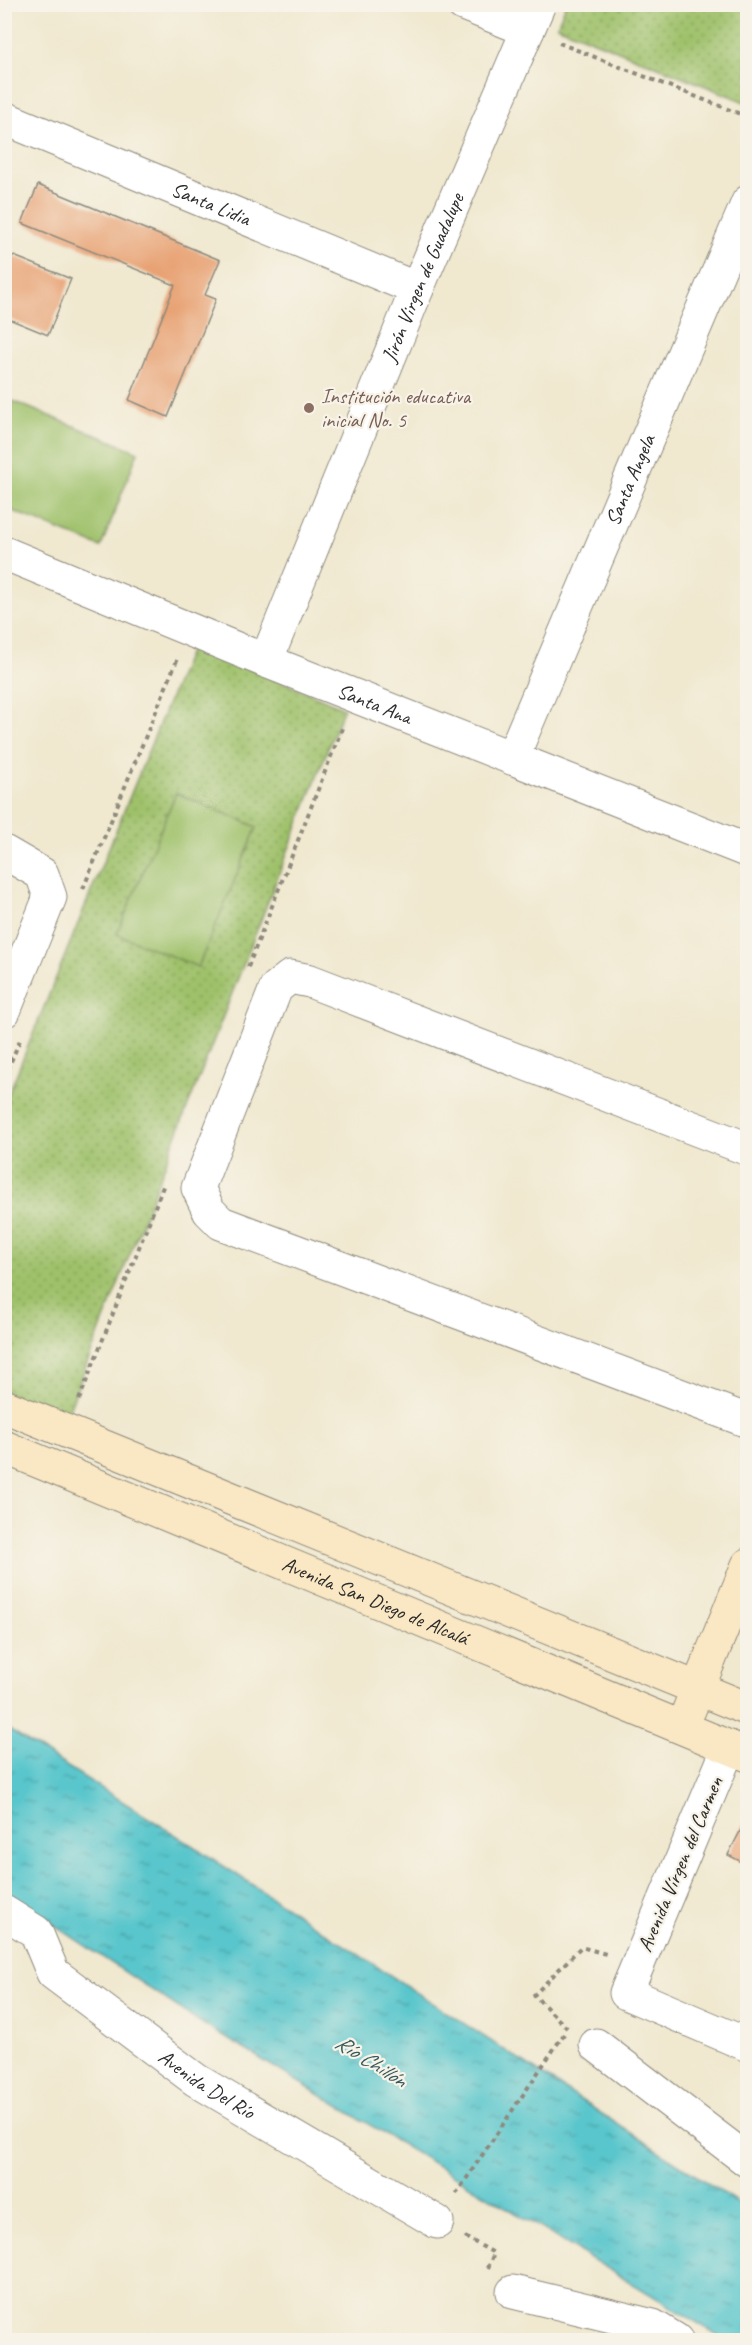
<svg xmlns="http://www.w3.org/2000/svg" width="752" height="2345" font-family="Caveat,sans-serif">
  <defs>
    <pattern id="grass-dots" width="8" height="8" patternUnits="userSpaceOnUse" patternTransform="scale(1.5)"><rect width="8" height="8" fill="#9fc16a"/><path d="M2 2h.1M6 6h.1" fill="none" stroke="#829d57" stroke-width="1.8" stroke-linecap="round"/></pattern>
    <pattern id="water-ripples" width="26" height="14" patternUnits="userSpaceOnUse" patternTransform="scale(1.5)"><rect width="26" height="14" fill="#58c6cc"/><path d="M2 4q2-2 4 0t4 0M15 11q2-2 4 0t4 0" fill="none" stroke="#49a1a6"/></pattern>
  </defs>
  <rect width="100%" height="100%" fill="#f7f3e8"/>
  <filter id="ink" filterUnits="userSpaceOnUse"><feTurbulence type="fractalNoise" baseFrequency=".0167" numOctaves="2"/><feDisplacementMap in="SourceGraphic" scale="12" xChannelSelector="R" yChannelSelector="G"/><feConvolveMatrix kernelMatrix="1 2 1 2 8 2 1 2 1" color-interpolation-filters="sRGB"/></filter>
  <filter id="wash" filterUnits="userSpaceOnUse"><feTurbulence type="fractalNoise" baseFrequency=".008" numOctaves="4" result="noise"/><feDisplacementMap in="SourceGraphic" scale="24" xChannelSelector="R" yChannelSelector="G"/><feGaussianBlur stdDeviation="1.35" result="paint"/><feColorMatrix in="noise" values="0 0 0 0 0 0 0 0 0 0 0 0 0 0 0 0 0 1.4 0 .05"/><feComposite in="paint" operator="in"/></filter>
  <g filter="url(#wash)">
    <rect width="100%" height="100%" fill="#f0e8cf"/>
    <path fill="url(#grass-dots)" stroke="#65764a" stroke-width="1.5" d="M566,4L747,5V103L557,26Z
      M192,644L344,708L66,1417L5,1392L4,1105Z"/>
    <path fill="#9fc16a" stroke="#65764a" stroke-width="1.5" d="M5,398L138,452L101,547L5,508Z
      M176,793L257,827L198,967L117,934Z"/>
    <path fill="url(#water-ripples)" stroke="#42787c" stroke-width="1.5" d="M4,1727L190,1844L747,2209V2340H726L203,2024L5,1892Z"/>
    <g id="blocks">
      <path fill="#e8a273" d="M38,185L220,260L205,295L216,299L168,417L129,400L175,285L22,223Z
        M4,252L71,279L48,335L4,317Z
        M748,1816V1865L728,1855Z"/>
    </g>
  </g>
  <g filter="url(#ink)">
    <use href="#blocks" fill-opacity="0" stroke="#8e8a7d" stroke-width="1.5"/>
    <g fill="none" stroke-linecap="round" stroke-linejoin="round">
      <g stroke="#8e8a7d" stroke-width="35">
        <g id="street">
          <path d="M463,4L528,30"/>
          <path id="s1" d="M4,118L417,289"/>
          <path id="s2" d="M4,553L266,661L748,851"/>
          <path id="s3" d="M266,661L417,289L539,4"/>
          <path id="s4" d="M512,758L748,202"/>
          <path d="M4,852L42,874L50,897L4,1011"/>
          <path d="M748,1149L310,981L290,977L276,988L198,1188L209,1211L221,1223L748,1421"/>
          <path d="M729,1747L626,1993L748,2045"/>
          <path id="s5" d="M4,1912L36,1932L53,1973L196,2080L437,2222"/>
          <path d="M596,2045L748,2161"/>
          <path d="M513,2292L653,2326L676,2340"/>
        </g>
      </g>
      <g stroke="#8e8a7d" stroke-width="35">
        <g id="secondary">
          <path d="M4,1406L748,1709"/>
          <path id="s6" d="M4,1447L748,1755"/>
          <path d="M689,1710L748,1565"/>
        </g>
      </g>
      <path stroke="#8e8a7d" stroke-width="4" stroke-dasharray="4.5 4.5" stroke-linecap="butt" d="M559,43L748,117
        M83,889L177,660
        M248,967L343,726
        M4,1078L20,1040
        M79,1400L164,1184
        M567,2028L534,1995L581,1947L606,1954
        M456,2194L564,2034
        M465,2237L494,2253L488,2268"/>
      <use href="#street" stroke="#fff" stroke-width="33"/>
      <use href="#secondary" stroke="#fae7c3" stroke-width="33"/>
    </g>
  </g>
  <circle fill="#8d6e63" stroke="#f7f3e8" stroke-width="2" cx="309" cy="408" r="6"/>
  <g text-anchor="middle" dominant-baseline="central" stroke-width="4.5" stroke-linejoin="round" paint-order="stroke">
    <g font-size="21" fill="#2b2b2b" stroke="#f7f3e8">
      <text stroke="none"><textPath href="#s1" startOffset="224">Santa Lidia</textPath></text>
      <text stroke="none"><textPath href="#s3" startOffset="414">Jirón Virgen de Guadalupe</textPath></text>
      <text stroke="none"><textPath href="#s4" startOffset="302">Santa Angela</textPath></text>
      <text stroke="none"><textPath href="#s2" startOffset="400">Santa Ana</textPath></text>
      <text stroke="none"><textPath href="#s6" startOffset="402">Avenida San Diego de Alcalá</textPath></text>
      <text transform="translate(680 1864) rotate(-67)">Avenida Vírgen del Carmen</text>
      <text stroke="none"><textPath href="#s5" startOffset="272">Avenida Del Río</textPath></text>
    </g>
    <g font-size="21" fill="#785e54" stroke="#f7f3e8" text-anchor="start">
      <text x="321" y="396">Institución educativa<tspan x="321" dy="24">inicial No. 5</tspan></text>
    </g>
    <g font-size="22" font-style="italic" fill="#385a5b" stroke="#f7f3e8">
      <text transform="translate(371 2061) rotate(32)">Río Chillón</text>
    </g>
  </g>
  <rect width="752" height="2345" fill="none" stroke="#f7f3e8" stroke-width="24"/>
</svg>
